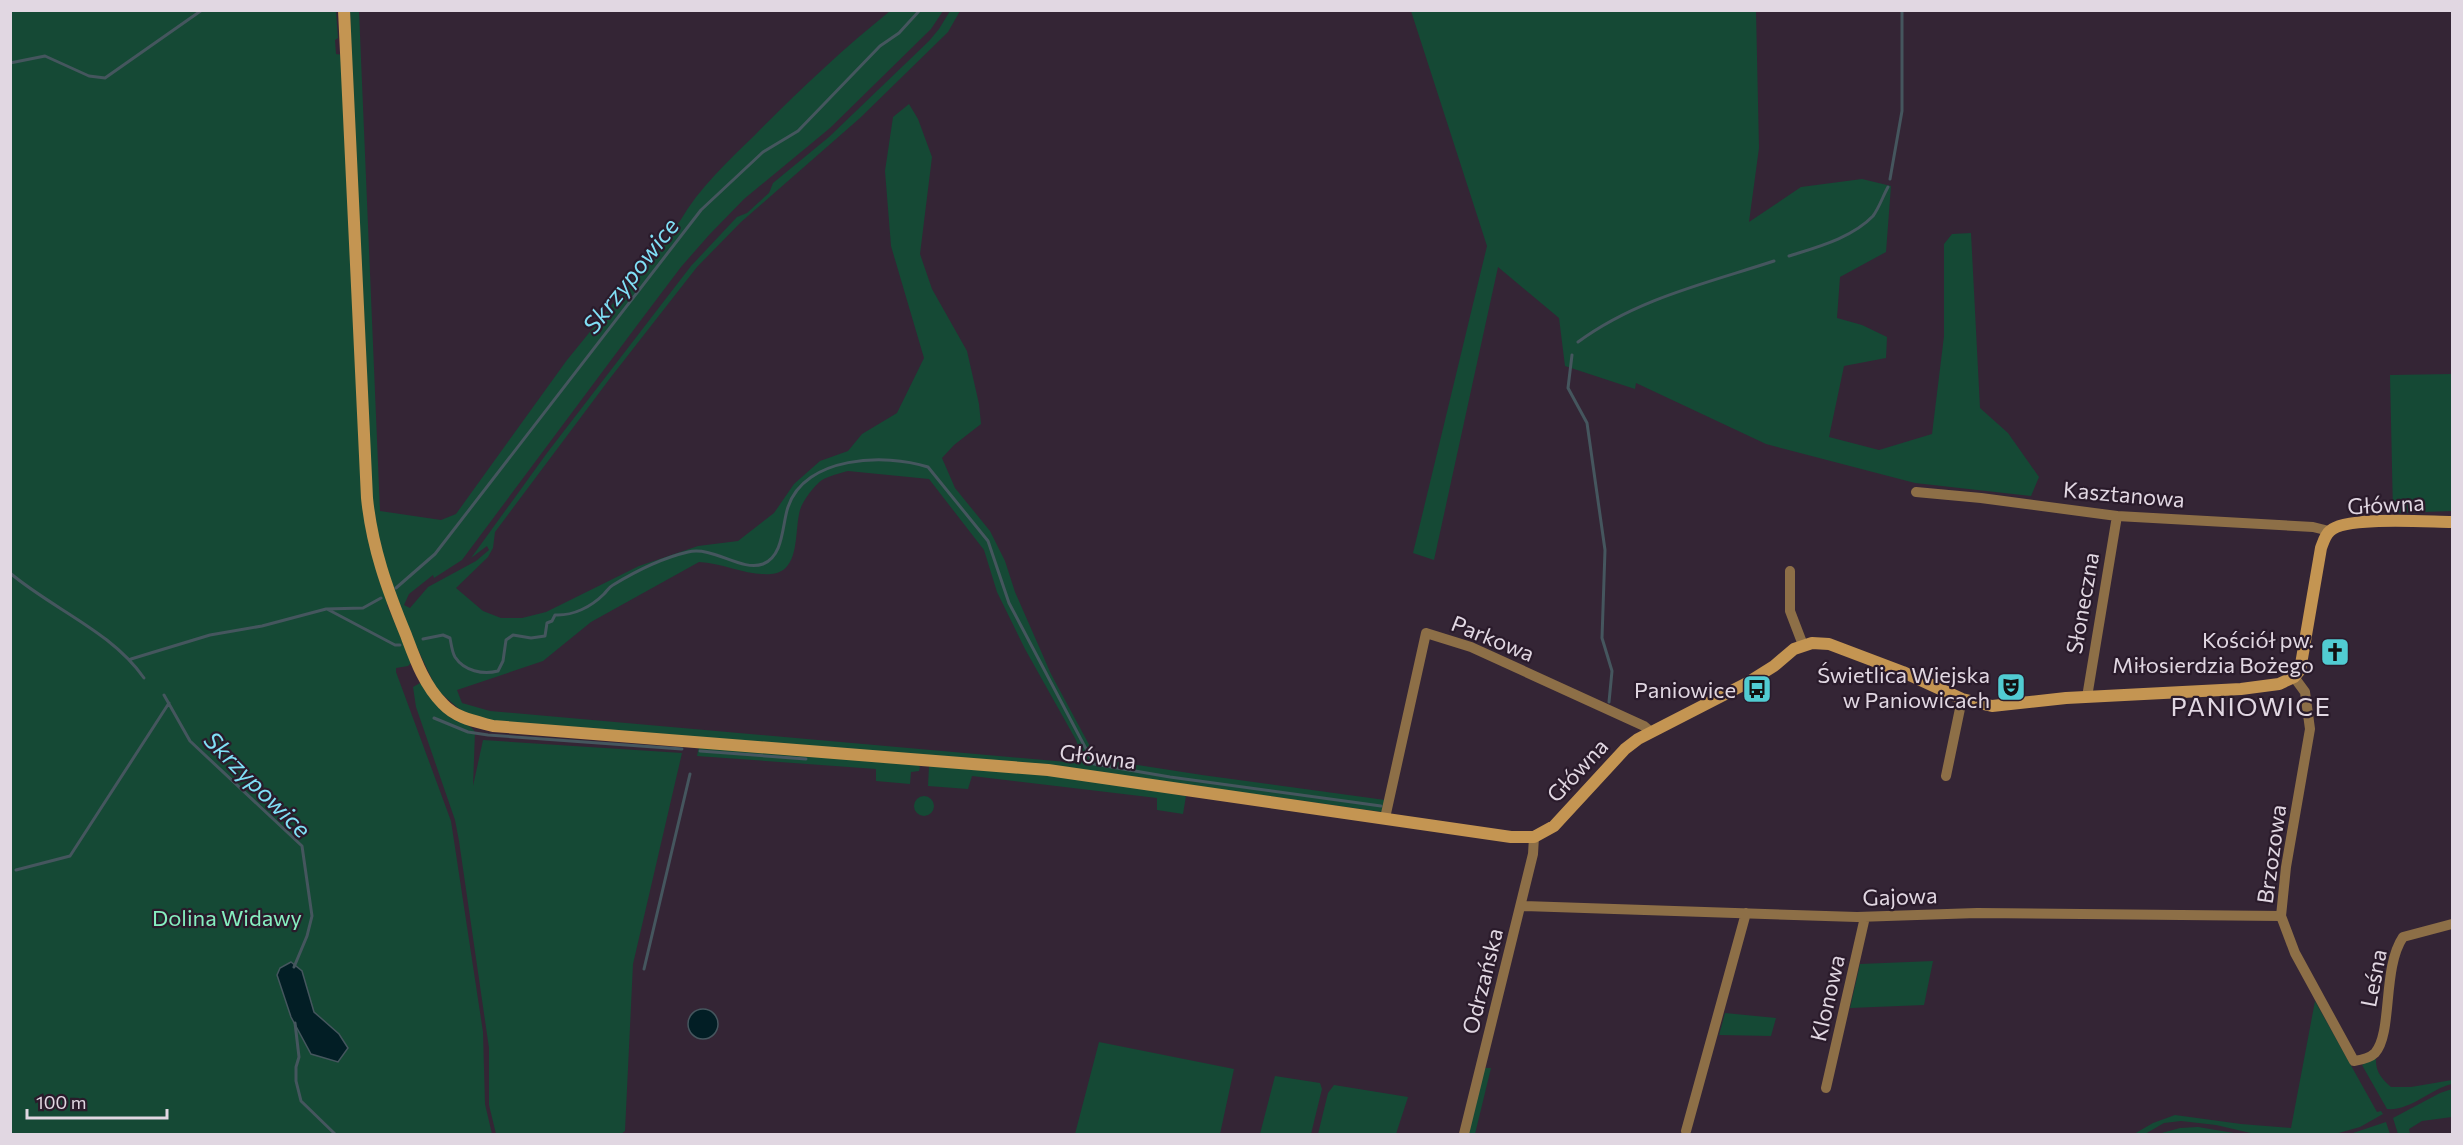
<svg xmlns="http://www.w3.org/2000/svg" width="2463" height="1145" font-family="Commissioner,sans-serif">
  <rect width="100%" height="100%" fill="#342535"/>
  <path fill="#154935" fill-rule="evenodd" d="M10,11H336L338,38L335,40L336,54L343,55L352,73L350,11H359L380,511L441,520L456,514L567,360L680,221C699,188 728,161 755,135C798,91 843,49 890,11H943L931,29L830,128L744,199L709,235L681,267L638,324L462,560L434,578L433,575L409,594L404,605L410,608L428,587L476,561L489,550L487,546L471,558L547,453L691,266L737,217L747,213L769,193L773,183L829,137L929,41L939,29L950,11H960L948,32L860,118L741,222L697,267L611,377L495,532L493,548L488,557L456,588L483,611L501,618H522L546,612L639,566L698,546L738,541L774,513L794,484L820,461L848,451L862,434L897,413L924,358L891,246L885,171L893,117L909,104L918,119L932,157L920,254L932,289L967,351L979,404L981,424L954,445L942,458L955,488L990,531L1005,561L1015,592L1051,674L1093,752L1099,759L1202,775L1385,800L1382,812L1124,776L495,723L464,713L437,690L394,599L387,605L412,662L408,666L396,668V672L451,821L483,1032L485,1104L492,1134H11ZM848,471L929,479L984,550L997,592L1025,649L1076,740L1083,760L1078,763L490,711L462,703L457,690L543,661L591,622L699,562C723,563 747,576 771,574C801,572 794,531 800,510C803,500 814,486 822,480C829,476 840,473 848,471Z
    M1411,11H1756L1759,148L1749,222L1801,187L1862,179L1891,186L1886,252L1840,277L1837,318L1862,325L1887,337L1886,358L1844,366L1829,437L1879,450L1932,434L1944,336V244L1952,234L1971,233L1980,408L2008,433L2039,477L2031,496L1915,483L1766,444L1636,383L1635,389L1565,366L1559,318L1498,267L1434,560L1413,553L1487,246Z
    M2452,374V511L2393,513L2390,375Z
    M420,683C429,696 437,707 450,717C458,723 470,723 475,732L473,786L483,740L682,753L633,964L625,1131L621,1134H496L489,1105V1048L459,841L455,820L416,707L413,687Z
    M699,746L916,763L920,767L919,771L911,772L910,784L876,781V769L697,756Z
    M929,766L1049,774L1186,796L1183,814L1157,810V798L972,776L968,789L928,786Z
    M914 806a10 10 0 1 1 20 0a10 10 0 1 1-20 0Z
    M1933,961L1924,1005L1850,1008L1860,964Z
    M2315,1001L2377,1112L2381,1111L2383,1114L2360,1127L2335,1134H2255L2216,1125L2181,1121L2164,1123L2145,1134H2134L2153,1123L2175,1115L2241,1124L2291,1128Z
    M1725,1013L1776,1018L1771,1036L1719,1035Z
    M1099,1042L1234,1069L1220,1134H1075Z
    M2376,1057C2375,1071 2381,1078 2391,1087H2411L2452,1080V1084C2430,1089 2411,1111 2387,1109L2362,1065Z
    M1484,1068H1491L1475,1134H1468Z
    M1275,1076L1320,1083L1322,1089L1311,1134H1260Z
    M1334,1085L1408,1097L1396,1134H1318L1328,1093Z
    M2452,1089V1117L2422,1121L2409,1129L2410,1134H2398L2393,1118L2440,1093Z
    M2386,1122L2390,1134H2350Z
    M2198,1127L2240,1134H2158L2180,1128Z"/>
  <path fill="#021e25" stroke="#45565e" stroke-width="1.5" d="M291,962L302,971L314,1012L339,1034L348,1048L338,1062L311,1054L291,1017L277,975L280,968Z
    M688 1024a15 15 0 1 1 30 0a15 15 0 1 1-30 0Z"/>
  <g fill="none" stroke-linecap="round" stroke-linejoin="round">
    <path stroke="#45565e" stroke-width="3" d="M10,63L45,56L89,76L105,78L202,10
      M1890,179L1902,111V10
      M1789,256C1817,247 1852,238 1873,216C1879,208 1883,196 1888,187
      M1578,342C1636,299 1707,283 1774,261
      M1572,355L1568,388L1587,423L1605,550L1602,638L1612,671L1609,702
      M10,573C54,610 111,631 144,678
      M396,588L435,554L701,210L763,152L798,131L880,46L899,33L920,10
      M327,609L395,645H400
      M423,639L443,635L450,638C451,643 452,652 455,657C464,671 483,675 498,671L503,661L506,640L513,635L531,638L545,636L547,623L552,621L555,615C573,616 591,607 604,594C607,591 609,587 613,585C636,571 662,558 688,552C714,546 741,572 763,564C784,556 782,524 788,507C805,456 885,453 928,467L988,541L1009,603L1094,764L1170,777L1381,806
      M131,659L210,635L262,626L326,609L363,608L381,598
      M164,695L190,741L302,846L312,916L307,936L294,967
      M434,718L468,732L488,735L682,749
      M700,751L806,759
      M16,870L70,856L169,703
      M644,969L690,774
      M295,1023L299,1057L296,1067V1081L301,1101L335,1134"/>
    <path stroke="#8d6f47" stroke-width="10" d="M1916,492L1981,498L2117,516L2313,527L2329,531
      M1790,571V611L1803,645
      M2294,677L2305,692L2310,729L2286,867L2281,916L2295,953L2354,1061C2361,1060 2370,1058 2375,1053C2393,1033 2382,968 2403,937L2452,924
      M2087,697L2117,516
      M1946,776L1962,699
      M1385,818L1426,633L1471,647L1644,726L1651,732
      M1521,906L1857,917L1977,913L2281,916
      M1826,1088L1865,917
      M1686,1131L1746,913
      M1464,1134L1533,854L1534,837"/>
    <path stroke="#c49552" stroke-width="12" d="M344,10L367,498C372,547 387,589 406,635C415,659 424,685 443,704C456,718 474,721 493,726L1048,770L1511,837H1534L1554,826L1625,749L1638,739L1747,683L1774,666L1794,649L1812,643L1829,644L1903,672L1962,699L1992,706L2066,698L2241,689L2279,684L2294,677L2300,670L2321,548C2323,543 2325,535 2330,531C2345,516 2428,522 2452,522"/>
  </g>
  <defs>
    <g id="church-square" transform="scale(1.5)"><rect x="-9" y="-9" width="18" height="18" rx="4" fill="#51ccd2" stroke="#2a1b2b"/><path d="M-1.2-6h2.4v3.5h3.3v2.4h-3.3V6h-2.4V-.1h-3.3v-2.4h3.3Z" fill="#111"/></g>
    <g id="theatre-square" transform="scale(1.5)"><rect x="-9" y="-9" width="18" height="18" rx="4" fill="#51ccd2" stroke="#2a1b2b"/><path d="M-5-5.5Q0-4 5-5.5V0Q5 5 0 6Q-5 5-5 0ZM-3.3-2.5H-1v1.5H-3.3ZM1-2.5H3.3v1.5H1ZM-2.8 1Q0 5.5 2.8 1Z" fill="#111"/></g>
    <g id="bus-square" transform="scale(1.5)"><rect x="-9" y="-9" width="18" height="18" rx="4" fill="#51ccd2" stroke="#2a1b2b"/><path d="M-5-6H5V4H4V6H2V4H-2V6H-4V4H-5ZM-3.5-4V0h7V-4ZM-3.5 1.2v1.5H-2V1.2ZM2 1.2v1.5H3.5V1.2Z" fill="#111"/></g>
  </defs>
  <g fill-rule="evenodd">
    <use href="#church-square" x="2335" y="652"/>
    <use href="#theatre-square" x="2011" y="687"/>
    <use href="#bus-square" x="1757" y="689"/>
  </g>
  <g text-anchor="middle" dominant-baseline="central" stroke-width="4.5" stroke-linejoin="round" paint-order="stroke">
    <g font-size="22" fill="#e1d7e2" stroke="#2a1b2b">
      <text transform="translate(2124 494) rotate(5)">Kasztanowa</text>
      <text transform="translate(2386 504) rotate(-3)">Główna</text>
      <text transform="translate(2082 603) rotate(-80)">Słoneczna</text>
      <text transform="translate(1493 638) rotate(22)">Parkowa</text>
      <text transform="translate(1098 756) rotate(7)">Główna</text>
      <text transform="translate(1577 770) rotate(-47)">Główna</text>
      <text transform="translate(2271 854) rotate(-82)">Brzozowa</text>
      <text transform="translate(1900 896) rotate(-2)">Gajowa</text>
      <text transform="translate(2373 978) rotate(-79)">Leśna</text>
      <text transform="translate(1482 981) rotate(-76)">Odrzańska</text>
      <text transform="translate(1827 998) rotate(-77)">Klonowa</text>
    </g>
    <g font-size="22" fill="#e1d7e2" stroke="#2a1b2b" text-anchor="end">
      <text x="2314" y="639">Kościół pw.<tspan x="2314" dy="25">Miłosierdzia Bożego</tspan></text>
      <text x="1990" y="674">Świetlica Wiejska<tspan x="1990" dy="25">w Paniowicach</tspan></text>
      <text x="1736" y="689">Paniowice</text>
    </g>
    <g font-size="22" fill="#86efc0" stroke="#2a1b2b">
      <text x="227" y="917">Dolina Widawy</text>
    </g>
    <g font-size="24" font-style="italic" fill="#80e0f6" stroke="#2a1b2b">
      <text transform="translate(630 275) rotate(-52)">Skrzypowice</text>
      <text transform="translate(258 784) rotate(45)">Skrzypowice</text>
    </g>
    <g font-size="26" letter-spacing="1.5" fill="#e1d7e2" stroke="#2a1b2b">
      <text x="2251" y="705">PANIOWICE</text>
    </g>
  </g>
  <rect width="2463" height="1145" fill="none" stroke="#e1d7e2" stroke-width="24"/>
  <path d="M27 1109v9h140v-9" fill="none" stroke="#e1d7e2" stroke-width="3"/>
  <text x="36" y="1109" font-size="18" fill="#e1d7e2" stroke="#2a1b2b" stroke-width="4.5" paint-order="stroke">100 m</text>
</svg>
